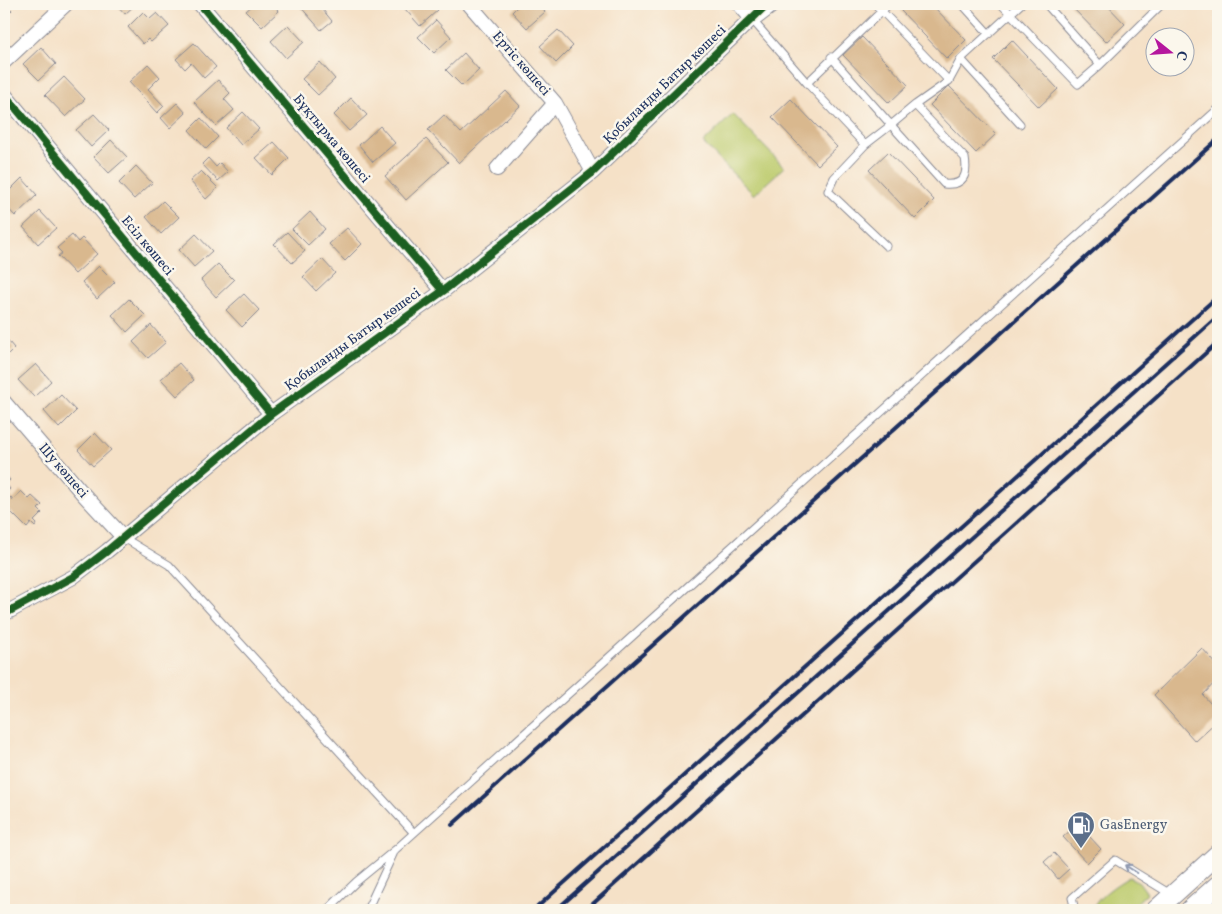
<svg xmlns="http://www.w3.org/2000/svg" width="1222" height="914" font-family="Vollkorn,serif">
  <rect width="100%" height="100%" fill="#fbf7ec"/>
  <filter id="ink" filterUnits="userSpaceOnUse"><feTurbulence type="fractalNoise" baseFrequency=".02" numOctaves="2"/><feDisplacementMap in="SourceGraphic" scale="10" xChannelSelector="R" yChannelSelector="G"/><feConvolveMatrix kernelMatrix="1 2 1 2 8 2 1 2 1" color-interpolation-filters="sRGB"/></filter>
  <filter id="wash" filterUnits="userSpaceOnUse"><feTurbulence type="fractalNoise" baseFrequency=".0096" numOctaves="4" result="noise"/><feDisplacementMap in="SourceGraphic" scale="20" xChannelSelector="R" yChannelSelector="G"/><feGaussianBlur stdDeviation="1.12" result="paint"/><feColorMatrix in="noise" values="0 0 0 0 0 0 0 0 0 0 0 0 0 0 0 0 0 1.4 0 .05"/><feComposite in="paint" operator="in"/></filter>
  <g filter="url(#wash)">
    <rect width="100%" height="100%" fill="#f5e1c7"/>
    <path fill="#becc6f" stroke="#6c7e66" d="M733,114L784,167L754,195L703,143Z
      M1129,877L1139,882L1147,893L1129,910H1092C1098,896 1116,885 1129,877Z"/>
    <g id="blocks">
      <path fill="#d9b88e" d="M4,4H6L12,10L4,18Z
        M116,4H136L125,14Z
        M254,4H272L279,11L262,27L246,11Z
        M298,4H318L332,21L321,30Z
        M411,4H432L438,10L420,26L405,9Z
        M520,4H537L545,12L527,28L512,12Z
        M908,4H931L966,40L947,59L901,11Z
        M1069,4H1106L1125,24L1106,42Z
        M143,12L150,19L157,13L169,26L151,42L148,39L143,44L128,27Z
        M436,20L451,37L434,53L418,37Z
        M288,25L304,42L286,58L271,41Z
        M558,30L573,46L556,63L540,46Z
        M862,37L908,85L889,103L843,55Z
        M1012,40L1058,89L1039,107L993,59Z
        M194,43L216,67L204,78L191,63L185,69L176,59Z
        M41,47L56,64L39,80L23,64Z
        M464,53L479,70L462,86L446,70Z
        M320,62L335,79L318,95L302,79Z
        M148,64L160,77L148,89L164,106L157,113L129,82Z
        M64,77L85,99L66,117L45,95Z
        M218,80L230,93L224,99L234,110L216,126L194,102Z
        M949,86L996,134L976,153L930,105Z
        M506,91L520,106L459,163L428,130L444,115L461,133Z
        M351,98L367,115L349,131L334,115Z
        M791,99L837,147L818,165L772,117Z
        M177,103L186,113L170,128L161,118Z
        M243,112L259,129L241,145L226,128Z
        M94,114L109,130L91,147L76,130Z
        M201,118L218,137L206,149L189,130Z
        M380,126L395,143L373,162L359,145Z
        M426,139L448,162L406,200L385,176Z
        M111,140L127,157L109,173L94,157Z
        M274,142L289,158L272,175L256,158Z
        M888,152L934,200L915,219L869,170Z
        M208,158L216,167L220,163L228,172L218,181L202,164Z
        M136,166L152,183L134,199L119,183Z
        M201,171L218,188L206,199L190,181Z
        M22,178L37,195L15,216L4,204V196Z
        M163,201L179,217L161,234L146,217Z
        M40,211L56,228L38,244L23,227Z
        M310,212L325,229L308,245L292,229Z
        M347,228L362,244L345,261L329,244Z
        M287,232L305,251L292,263L274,244Z
        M196,234L212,251L194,267L179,250Z
        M72,235L78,242L82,238L97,254L75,274L58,256L62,253L57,248Z
        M322,259L335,273L316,291L303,277Z
        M218,264L234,280L216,297L201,280Z
        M99,266L115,282L97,299L82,282Z
        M244,294L259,310L242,327L226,310Z
        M129,299L145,315L127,332L112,315Z
        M151,325L166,342L148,358L133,342Z
        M4,336L14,348L4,358Z
        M179,363L194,380L177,396L161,379Z
        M36,364L51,381L34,397L18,380Z
        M61,395L76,411L59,428L44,411Z
        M95,433L111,450L93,466L78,450Z
        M4,473L10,480L6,484L10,489L4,494Z
        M21,491L29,499L32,496L42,505L38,509L42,513L34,521L37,524L35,527L31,523L27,528L6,507L10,504L7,501L11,497L13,500Z
        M1202,648L1218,666V679L1203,695L1218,712V720L1195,741L1154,695Z
        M1078,824L1101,849L1087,863L1063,837Z
        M1054,853L1069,869L1058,879L1044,862Z"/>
    </g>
  </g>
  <g filter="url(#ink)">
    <use href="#blocks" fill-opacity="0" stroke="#888892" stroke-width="1"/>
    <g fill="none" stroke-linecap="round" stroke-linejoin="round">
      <g stroke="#888892" stroke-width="9">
        <path id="service" d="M780,4L755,23L807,83L865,145L891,125L944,184C964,186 968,175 965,158L915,105
          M875,4L949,81
          M962,4L989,34
          M1001,4L1078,84L1100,65
          M1046,4L1100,65L1162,4
          M831,57L891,125L915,105L949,81L961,59L1021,4
          M961,59L1020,124
          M807,83L889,4
          M865,145L834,178L828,191L886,246
          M124,538L169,565L413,832
          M327,910L356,882L395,850L1218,109
          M367,910L394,852
          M1075,910L1072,898L1115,860L1172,895"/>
      </g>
      <g stroke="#888892" stroke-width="16">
        <path id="minor" d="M200,4L443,291
          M469,4L555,103L497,169
          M739,4L752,19
          M4,62L66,4
          M4,94L271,414
          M555,103L593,172
          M4,402L84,495L124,538
          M4,614L73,577L107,551L271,414L443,291L593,172L767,4"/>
      </g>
      <g stroke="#888892" stroke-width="21">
        <path id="secondary" d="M1156,910L1218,854
          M1190,910L1218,885"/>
      </g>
      <use href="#service" stroke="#fff" stroke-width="7"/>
      <use href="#minor" stroke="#fff" stroke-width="14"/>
      <use href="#secondary" stroke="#fff" stroke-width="19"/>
      <path stroke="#1b2f5e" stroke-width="4" d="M452,825L1218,139
        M534,910L1218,296
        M556,910L1218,316
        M586,910L1218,342"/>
      <g stroke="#fbf7ec" stroke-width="11">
        <path id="cycleway" d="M200,4L443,291
          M4,94L271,414
          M4,614L73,577L107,551L271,414L443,291L593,172L767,4"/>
      </g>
      <use href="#cycleway" stroke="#1b5e20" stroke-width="8"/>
    </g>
    <defs><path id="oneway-shaft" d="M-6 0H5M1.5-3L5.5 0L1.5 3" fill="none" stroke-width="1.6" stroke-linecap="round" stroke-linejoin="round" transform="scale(1.25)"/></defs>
    <use stroke="#8d97ae" href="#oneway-shaft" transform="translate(1131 869) rotate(-148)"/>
  </g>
  <defs>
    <g id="fuel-pin" transform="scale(1.4375)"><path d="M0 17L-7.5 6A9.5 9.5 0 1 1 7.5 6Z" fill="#5c6f8a" stroke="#fbf7ec"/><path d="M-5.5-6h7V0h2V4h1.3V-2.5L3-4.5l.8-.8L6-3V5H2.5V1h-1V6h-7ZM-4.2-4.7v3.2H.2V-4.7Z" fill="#fff"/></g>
  </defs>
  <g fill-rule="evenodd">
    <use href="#fuel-pin" x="1081" y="825"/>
  </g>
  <g text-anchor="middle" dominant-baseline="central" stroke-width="5" stroke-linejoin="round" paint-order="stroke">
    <g font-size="14" fill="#1b2f5e" stroke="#fbf7ec">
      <text transform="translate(521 64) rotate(49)">Ертіс көшесі</text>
      <text transform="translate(665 85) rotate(-44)">Қобыланды Батыр көшесі</text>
      <text transform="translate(331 139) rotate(50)">Бұқтырма көшесі</text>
      <text transform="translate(147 246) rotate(50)">Есіл көшесі</text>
      <text transform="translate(353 340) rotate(-36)">Қобыланды Батыр көшесі</text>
      <text transform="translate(63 471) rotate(49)">Шу көшесі</text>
    </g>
    <g font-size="14" fill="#4e5e75" stroke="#fbf7ec" text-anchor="start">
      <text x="1100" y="825">GasEnergy</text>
    </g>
  </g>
  <rect width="1222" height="914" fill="none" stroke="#fbf7ec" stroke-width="20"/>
  <g transform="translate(1170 52) rotate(107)"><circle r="24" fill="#fbf7ec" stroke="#a1a7b3"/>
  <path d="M0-4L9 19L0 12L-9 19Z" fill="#b5179e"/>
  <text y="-8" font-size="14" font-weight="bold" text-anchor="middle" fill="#1b2f5e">С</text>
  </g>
</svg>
